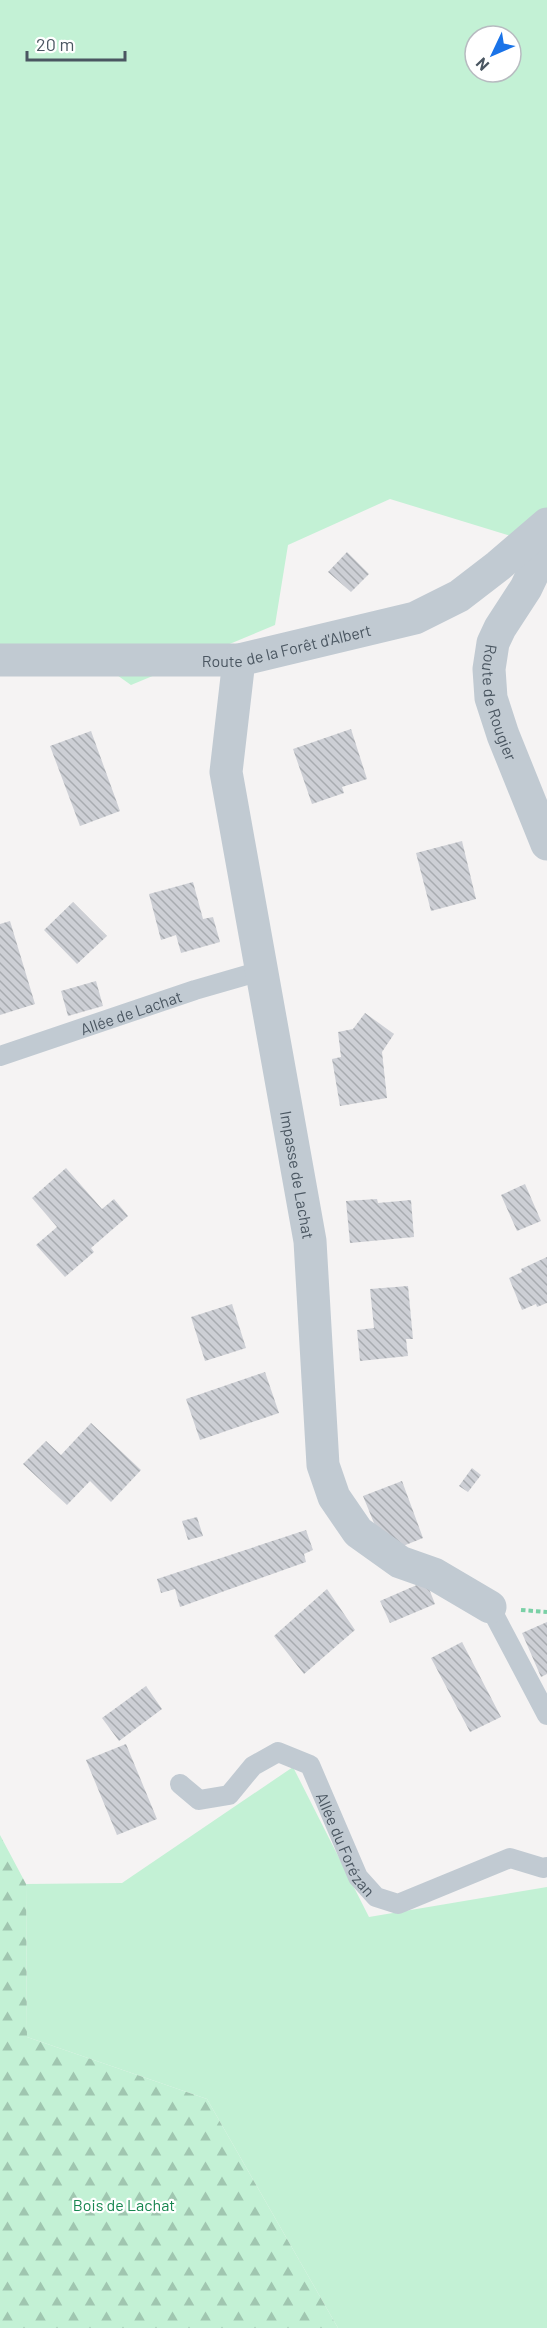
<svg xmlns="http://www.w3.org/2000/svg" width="547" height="2328" font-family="Barlow,sans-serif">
  <defs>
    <pattern id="forest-firs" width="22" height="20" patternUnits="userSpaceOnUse" patternTransform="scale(1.5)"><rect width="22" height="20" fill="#c3f1d5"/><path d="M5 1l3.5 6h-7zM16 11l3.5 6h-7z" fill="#a0c6b0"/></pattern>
    <pattern id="building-back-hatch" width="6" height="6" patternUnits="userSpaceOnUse" patternTransform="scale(1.5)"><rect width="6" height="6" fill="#cdcfd5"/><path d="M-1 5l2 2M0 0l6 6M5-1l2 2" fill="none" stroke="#a8abb0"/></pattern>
  </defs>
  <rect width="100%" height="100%" fill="#f5f3f3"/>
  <path fill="#c3f1d5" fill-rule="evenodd" d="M0,0H547V547L390,499L288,545L275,625L131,685L83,651L0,649ZM475,36H511V72H475Z
    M293,1767L369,1917L547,1887V2328H338L207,2099L27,2037L26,1884L122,1883Z"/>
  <path fill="url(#forest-firs)" d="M0,1835L26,1884L27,2037L207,2099L338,2328H0Z"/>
  <path fill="url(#building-back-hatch)" d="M347,552L369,574L351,592L328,572Z
    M351,729L367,779L342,787L344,793L312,804L293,749Z
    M91,731L120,811L80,826L50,746Z
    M462,841L476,899L431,911L416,853Z
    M193,882L203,919L213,917L220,942L181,953L176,935L161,940L149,894Z
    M73,902L107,936L77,964L44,930Z
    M10,921L35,1004L0,1015V924Z
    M96,981L103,1006L68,1016L61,991Z
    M365,1013L394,1034L382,1052L387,1098L340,1106L332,1059L341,1057L338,1032L353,1029Z
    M66,1168L102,1209L114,1199L128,1216L91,1248L94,1252L65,1277L36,1245L57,1227L32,1198Z
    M525,1184L541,1221L517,1231L501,1195Z
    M377,1199L378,1203L411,1200L414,1237L350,1243L346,1201Z
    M547,1257V1303L537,1307L536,1304L522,1310L509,1278L522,1272L521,1269Z
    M408,1286L413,1339H406L408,1356L360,1361L357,1330L374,1328L370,1289Z
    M232,1304L246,1348L205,1361L191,1317Z
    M265,1372L279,1413L200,1440L186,1399Z
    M91,1423L141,1470L111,1502L90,1481L67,1505L23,1464L46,1441L61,1455Z
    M472,1468L481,1475L468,1492L459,1486Z
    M402,1481L423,1538L398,1548L380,1538L363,1496Z
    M197,1517L203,1536L188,1540L182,1521Z
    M306,1530L313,1550L304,1554L306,1562L180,1607L175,1589L161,1593L157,1579Z
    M426,1581L435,1604L390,1623L380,1601Z
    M327,1589L355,1630L304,1674L274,1636Z
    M547,1622V1674L541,1677L522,1633Z
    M462,1642L501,1717L470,1732L431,1658Z
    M146,1686L162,1709L119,1741L102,1718Z
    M126,1744L157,1819L117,1835L86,1760Z"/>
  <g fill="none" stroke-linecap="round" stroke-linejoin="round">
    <path stroke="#7ad0a6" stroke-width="4" stroke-dasharray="4.5 3" stroke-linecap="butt" d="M521,1610L547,1612"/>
    <g stroke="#c1cad2" stroke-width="20">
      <path id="s1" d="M0,1056L195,990L261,971"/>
      <path d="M490,1607L547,1715"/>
      <path id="s2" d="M180,1784L199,1800L229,1795L253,1766L278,1752L310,1765L358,1877L376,1897L398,1904L510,1858L543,1868L547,1867"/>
    </g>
    <g stroke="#c1cad2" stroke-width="33">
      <path id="s3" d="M541,530L540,550L534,571L526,588L500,628L493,643L489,669L491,698L503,735L547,844"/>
      <path id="s4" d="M0,660H239L415,618L459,596L498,566L547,524"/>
      <path id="s5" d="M239,660L226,772L310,1241L323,1465L334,1497L358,1532L400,1562L434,1574L490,1607"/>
    </g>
  </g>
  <g text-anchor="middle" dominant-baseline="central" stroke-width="4.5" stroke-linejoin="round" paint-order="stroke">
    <g font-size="16" fill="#4a5661" stroke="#fff">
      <text stroke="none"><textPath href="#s4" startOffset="288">Route de la Forêt d'Albert</textPath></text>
      <text stroke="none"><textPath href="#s3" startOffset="186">Route de Rougier</textPath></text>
      <text stroke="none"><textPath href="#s1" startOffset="138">Allée de Lachat</textPath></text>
      <text stroke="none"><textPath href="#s5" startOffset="522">Impasse de Lachat</textPath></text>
      <text stroke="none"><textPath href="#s2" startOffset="243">Allée du Forézan</textPath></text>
    </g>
    <g font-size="16" fill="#17864f" stroke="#fff">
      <text x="124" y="2204">Bois de Lachat</text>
    </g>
  </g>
  <g transform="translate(493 54) rotate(226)"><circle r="28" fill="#ffffff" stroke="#b7bbc0" stroke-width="1.5"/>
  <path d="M0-4.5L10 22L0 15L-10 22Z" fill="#1a73e8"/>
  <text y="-9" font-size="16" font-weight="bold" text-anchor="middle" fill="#4a5661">N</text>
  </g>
  <path d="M27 51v9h98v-9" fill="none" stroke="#4a5661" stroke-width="3"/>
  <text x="36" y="51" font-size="18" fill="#4a5661" stroke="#ffffff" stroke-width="4.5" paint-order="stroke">20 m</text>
</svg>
